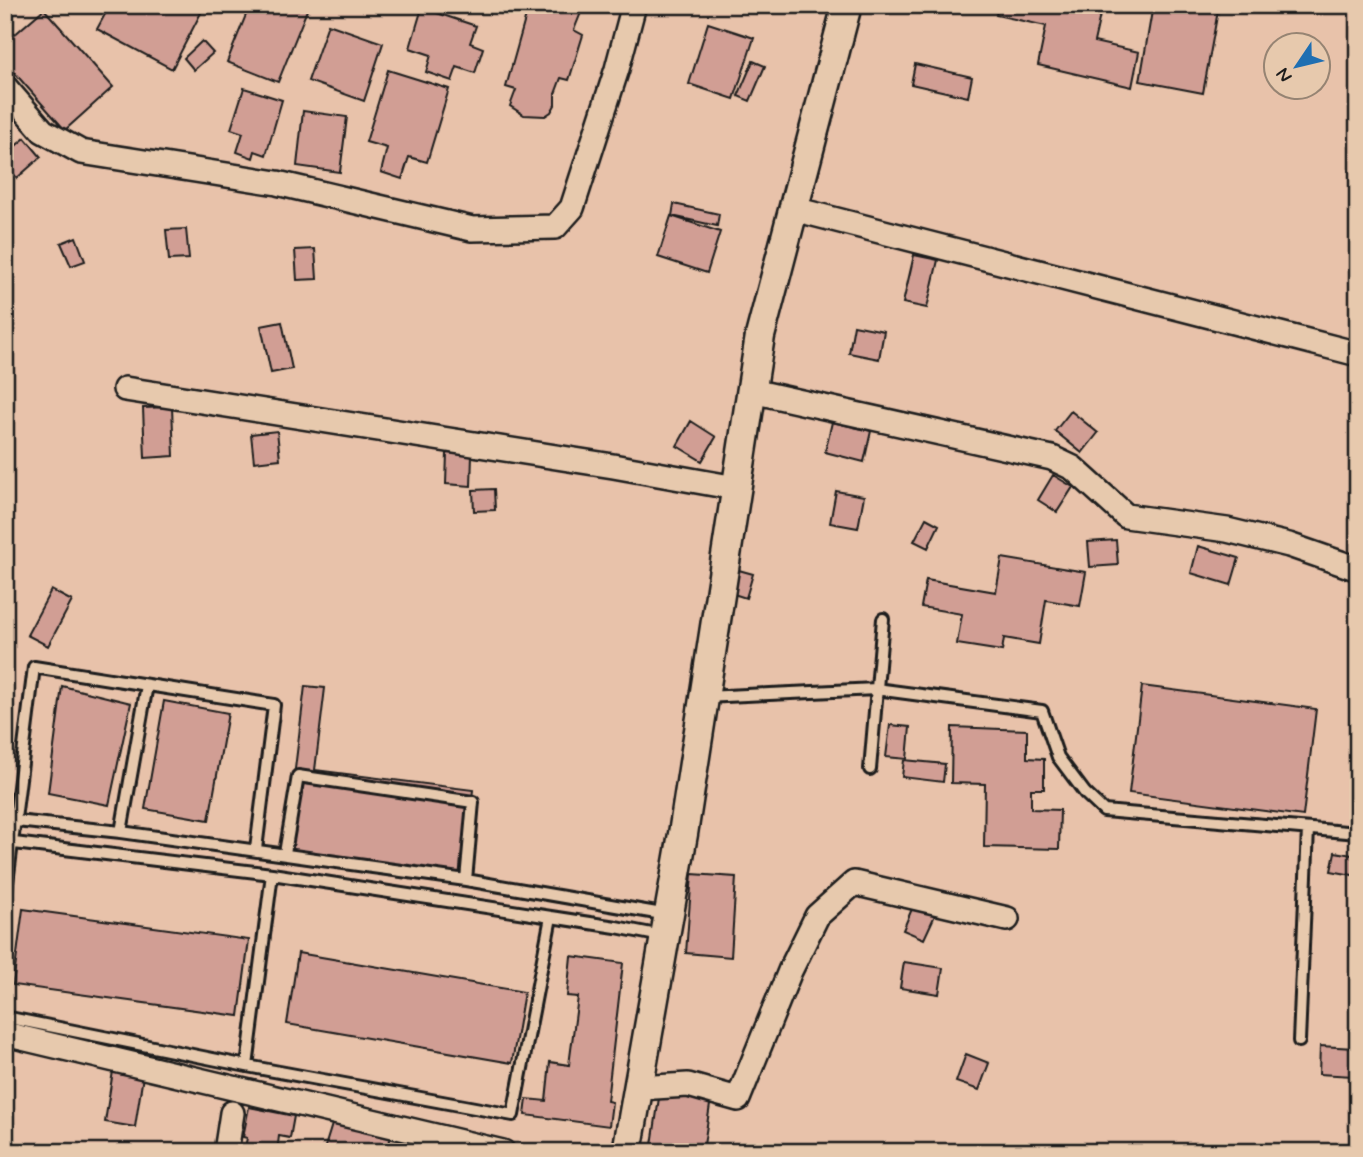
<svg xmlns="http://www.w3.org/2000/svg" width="1363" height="1157" font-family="Mynerve,sans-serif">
  <rect width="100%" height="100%" fill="#e8c2aa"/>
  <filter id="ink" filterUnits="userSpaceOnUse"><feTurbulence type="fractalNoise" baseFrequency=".0143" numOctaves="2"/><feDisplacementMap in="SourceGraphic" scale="14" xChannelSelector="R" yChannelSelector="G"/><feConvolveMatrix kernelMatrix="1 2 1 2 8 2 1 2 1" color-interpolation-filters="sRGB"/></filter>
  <g filter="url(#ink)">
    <path fill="#d19e94" stroke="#1c1c1c" stroke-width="2" d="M110,5L118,9L120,5H205L172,69L97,29Z
      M250,5H309L278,82L227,62Z
      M529,5H584L574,30L583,35L569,80L561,78L555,94V105L551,112L545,116L524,115L510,106L516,90L506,87Z
      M998,5H1075L1074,9L1100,15L1094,42L1139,52L1132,87L1038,65L1046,26L996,15Z
      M1153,5H1219L1203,93L1140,81Z
      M422,8L476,26L470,43L483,48L475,73L457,67L452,81L426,72L431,55L410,48Z
      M44,9L113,87L65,130L5,62V43Z
      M708,23L754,38L734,99L689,84Z
      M328,24L383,43L364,101L308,81Z
      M202,41L213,53L194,70L184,58Z
      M753,61L765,66L750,101L738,96Z
      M915,64L972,77L968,97L911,84Z
      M388,70L449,89L427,162L409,157L402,179L381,172L387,148L366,142Z
      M244,88L282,100L266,155L255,151L253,158L237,152L243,133L231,129Z
      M303,111L347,117L340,172L297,166Z
      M25,138L41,157L17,178L5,164V155Z
      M674,204L719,214L717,226L672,216Z
      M671,216L720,232L707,273L658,257Z
      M186,229L189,259L169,260L166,230Z
      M76,237L85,261L71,266L61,243Z
      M315,249L317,279L297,280L295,250Z
      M914,255L938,260L927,308L903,303Z
      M282,322L292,369L271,373L261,326Z
      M854,325L884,331L879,359L849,353Z
      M172,407L174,456L145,458L143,408Z
      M1071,411L1098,433L1082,453L1055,431Z
      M691,421L716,437L702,461L677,446Z
      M832,422L871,431L864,462L825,452Z
      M277,431L280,459L254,462L251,434Z
      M447,453L472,455L471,486L446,484Z
      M1053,475L1073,487L1057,512L1038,500Z
      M494,489L495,510L474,511L473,490Z
      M836,491L864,496L858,528L830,523Z
      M926,518L939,525L928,548L914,541Z
      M1116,540L1118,565L1090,567L1088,542Z
      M1198,546L1239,558L1231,585L1191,573Z
      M1002,558L1086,572L1080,606L1046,600L1039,644L1004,638L1002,651L957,644L962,614L921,607L926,580L996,592Z
      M728,567L753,574L746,598L721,590Z
      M51,590L72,601L48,646L27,635Z
      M62,686L131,703L109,805L48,793Z
      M305,686L325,688L315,770L473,790L463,875L285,852Z
      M1142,686L1316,709L1303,816L1129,793Z
      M164,701L228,713L209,820L145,809Z
      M890,725L910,727L907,759L886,757Z
      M952,727L1027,730V758L1044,759V789H1031V809L1060,810L1059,849L984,847L985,784L951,783Z
      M904,760L945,764L943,782L902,777Z
      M1335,852L1358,856V876L1331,871Z
      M692,874L736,877L731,957L686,953Z
      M914,904L936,913L924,939L903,930Z
      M23,909L249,940L239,1016L13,985Z
      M298,953L524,992L512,1063L287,1024Z
      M571,956L623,963L607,1101L612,1102L609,1126L525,1115L527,1099L546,1101L550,1062L569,1065L578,997L567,996Z
      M904,962L943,968L939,994L900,988Z
      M1320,1046L1354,1048L1353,1076L1319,1074Z
      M966,1054L989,1063L979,1090L956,1082Z
      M113,1071L143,1076L135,1127L105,1122Z
      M660,1091L711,1098L703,1152L652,1145Z
      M249,1107L294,1116L290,1138L279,1136L277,1152H244L247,1138L243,1137Z
      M334,1118L391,1137L386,1152H331L324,1150Z"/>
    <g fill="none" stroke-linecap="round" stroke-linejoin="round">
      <g stroke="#1c1c1c" stroke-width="16">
        <path id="service" d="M705,697L876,689L1042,711L1058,757L1085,793L1104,811L1358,833
          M870,769L883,619
          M16,821L121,832L147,685
          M121,832L466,880L668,915
          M14,843L272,874L616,927L662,936
          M285,853L298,776L473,802L466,880
          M5,899L34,667L274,705L256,849
          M5,1017L247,1066L513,1115L551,917
          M1299,1041L1308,829
          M247,1066L272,874"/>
      </g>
      <g stroke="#1c1c1c" stroke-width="28">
        <path id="minor" d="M5,87L43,131L81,152L277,183L472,229L555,227L572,208L617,69L634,5
          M794,209L1358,354
          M125,389L613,466L736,488
          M752,391L1052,458L1073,468L1126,516L1227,530L1289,545L1358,569
          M5,1034L503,1152
          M638,1088L688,1085L738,1099L790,971L817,916L854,883L1007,919
          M226,1152L232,1113"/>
      </g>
      <g stroke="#1c1c1c" stroke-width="33">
        <path id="tertiary" d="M627,1152L683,834L760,336L847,5"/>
      </g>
      <use href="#service" stroke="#e7c9ad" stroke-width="10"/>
      <use href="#minor" stroke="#e7c9ad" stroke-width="23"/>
      <use href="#tertiary" stroke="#e7c9ad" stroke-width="28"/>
    </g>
  </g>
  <rect width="1363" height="1157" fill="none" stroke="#e7c9ad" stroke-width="28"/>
  <rect x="14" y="14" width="1335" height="1129" fill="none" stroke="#1c1c1c" stroke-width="2.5" filter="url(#ink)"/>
  <g transform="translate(1297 66) rotate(235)"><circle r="33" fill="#e7c9ad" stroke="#968473" stroke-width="2"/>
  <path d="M0-5L12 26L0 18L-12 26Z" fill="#1f6fb2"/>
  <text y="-10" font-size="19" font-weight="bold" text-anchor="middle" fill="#1c1c1c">N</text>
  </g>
</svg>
